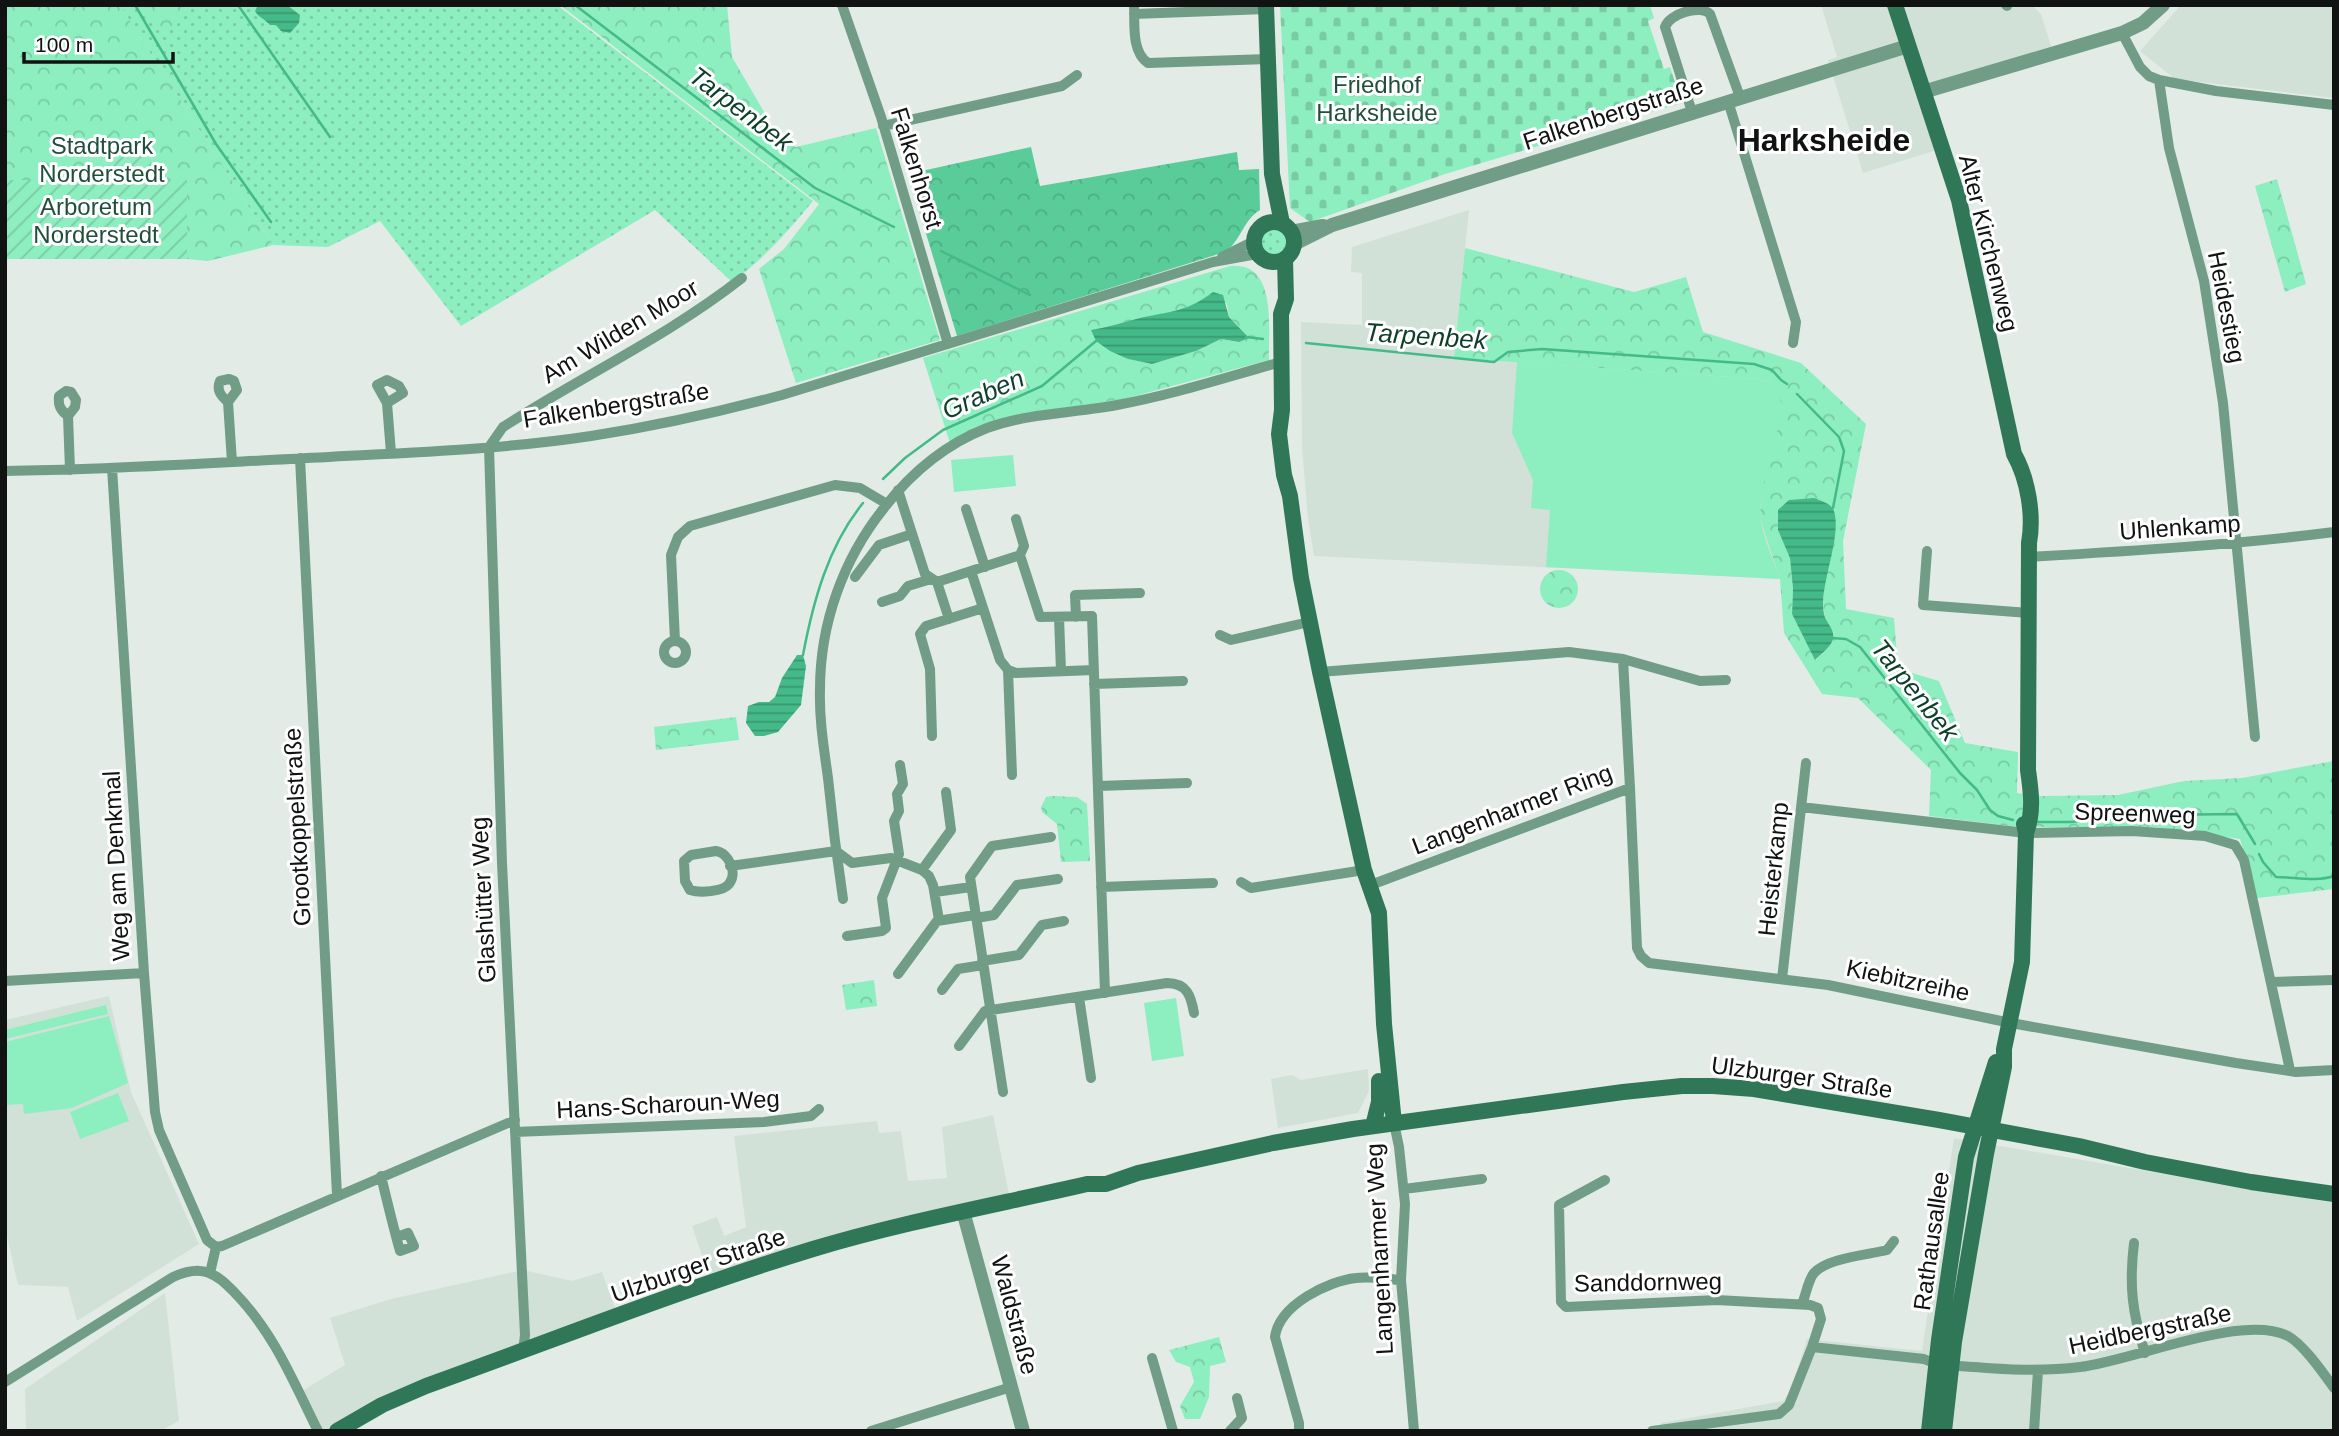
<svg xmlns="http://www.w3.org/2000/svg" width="2339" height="1436" font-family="Arial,sans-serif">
  <defs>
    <pattern id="grass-dots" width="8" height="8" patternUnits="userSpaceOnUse" patternTransform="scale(1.75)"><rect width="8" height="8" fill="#8deebf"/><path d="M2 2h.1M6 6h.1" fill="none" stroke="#79cba3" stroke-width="1.8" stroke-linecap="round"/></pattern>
    <pattern id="forest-crowns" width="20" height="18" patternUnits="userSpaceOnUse" patternTransform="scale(1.75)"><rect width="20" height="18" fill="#5acc9a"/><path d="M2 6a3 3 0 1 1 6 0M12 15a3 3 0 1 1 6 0" fill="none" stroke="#4dae84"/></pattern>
    <pattern id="cemetery-stones" width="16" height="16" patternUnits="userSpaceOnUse" patternTransform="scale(1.75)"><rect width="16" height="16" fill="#8deebf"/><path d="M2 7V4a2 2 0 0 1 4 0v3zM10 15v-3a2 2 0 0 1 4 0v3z" fill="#79cba3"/></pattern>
    <pattern id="park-crowns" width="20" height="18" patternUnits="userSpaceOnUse" patternTransform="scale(1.75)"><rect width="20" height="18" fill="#8deebf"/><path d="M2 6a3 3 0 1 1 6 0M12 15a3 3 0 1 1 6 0" fill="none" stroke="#79cba3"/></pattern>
    <pattern id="garden-furrows" width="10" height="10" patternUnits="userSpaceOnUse" patternTransform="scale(1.75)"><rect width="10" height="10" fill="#8deebf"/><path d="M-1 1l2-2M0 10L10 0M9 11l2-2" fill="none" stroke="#79cba3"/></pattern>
    <pattern id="water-rules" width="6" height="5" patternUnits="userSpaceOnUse" patternTransform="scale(1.75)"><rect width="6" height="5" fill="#45ba89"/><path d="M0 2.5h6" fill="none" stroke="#38966f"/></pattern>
  </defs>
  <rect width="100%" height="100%" fill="#e3ebe7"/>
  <path fill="#d1e1d8" d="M1821,5H2005L2011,7L2032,5L2041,14L2053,52L1922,91L1940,149L1863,173L1828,60L1837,57Z
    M2181,5H2334V98L2175,79L2140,51Z
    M1469,210L1454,358L1758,379L1780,579L1314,556L1308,519L1302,448L1301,322L1362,325V273L1351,272L1352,247Z
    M109,996L131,1092L199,1244L77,1321L68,1287L18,1285L5,1227V1020Z
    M1368,1069L1369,1091L1358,1113L1278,1128L1271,1079L1292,1075L1301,1080Z
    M993,1115L1009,1194L712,1284L692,1226L717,1217L724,1236L746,1227L734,1136L877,1121L879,1133L901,1131L908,1181L947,1178L942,1127Z
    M1954,1138L2334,1203V1431H1661V1423L1783,1401L1790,1392L1807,1339L1922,1351Z
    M523,1270L572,1281L602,1272L615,1308L331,1431H323L302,1391L345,1365L330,1318L391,1299Z
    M165,1293L179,1421L160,1431H26L25,1389Z"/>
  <path fill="url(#grass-dots)" d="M135,5H557L813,201C788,231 764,259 732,282L655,210L461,326L380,221L328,247L273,245L122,9Z
    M1260 243a14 14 0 1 1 28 0a14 14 0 1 1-28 0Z"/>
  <path fill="url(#forest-crowns)" d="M1031,147L1040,186L1237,152L1239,170L1259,169L1260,210C1243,220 1241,241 1225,252L957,336L908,174Z"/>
  <path fill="url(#cemetery-stones)" d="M1280,5H1650L1654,18L1648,21L1664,69L1670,67L1682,103L1445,174L1310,222L1290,208Z"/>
  <path fill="url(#park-crowns)" fill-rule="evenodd" d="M5,5H135L123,10L273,245L208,261L187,259H5Z
    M147,5H184L182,21L167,28L155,25L146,13Z
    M560,5H727L732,57L781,141L796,147L876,128L940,340L796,383L759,269L784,249L819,204Z
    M2277,179L2306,284L2285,292L2255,186Z
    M1465,248L1634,292L1686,277L1703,332L1801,363L1866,424L1843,541L1846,609L1894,618L1898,669L1939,681L1965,743L2018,752L2017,793L2041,796L2118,795L2184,781L2242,778L2334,761V889L2257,898L2240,839L2156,827H2018L1929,816L1931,770L1858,698L1822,694L1784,633L1780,579L1762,524L1760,513L1771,383L1758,379L1454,358ZM1834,517C1833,546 1820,586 1824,612C1826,625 1835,627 1830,643C1828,649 1820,655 1816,660L1792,614L1793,589L1790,558Z
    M1230,266C1278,261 1268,329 1269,360L1124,399L1031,413L950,443L923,358ZM1213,292L1227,304L1229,317L1248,338L1239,342L1221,339L1196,351L1152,364L1128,359L1092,330L1161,314L1181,311L1201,302Z
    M1540 589a19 19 0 1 1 38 0a19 19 0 1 1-38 0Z
    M736,717L739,740L656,750L654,727Z
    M1052,796L1077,797L1087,804L1090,861L1061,862L1057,824L1042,812L1041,807L1046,797Z
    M874,980L877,1006L846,1010L842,985Z
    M1219,1337L1226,1362L1210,1366L1209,1397L1200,1419H1185L1180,1406L1194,1382L1190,1367L1176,1362L1169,1350Z"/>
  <path fill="url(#garden-furrows)" d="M111,128L128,156L142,149L161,180H187V259H5V180H117L94,138Z"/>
  <path fill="#8deebf" d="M1517,362L1758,379L1771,383L1784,407C1776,439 1757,490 1761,521C1764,541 1774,560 1780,579L1546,567L1550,510L1531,508L1533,480L1512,433Z
    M1013,455L1016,486L954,492L951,460Z
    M1176,998L1184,1056L1152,1061L1144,1003Z
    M106,1005L108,1014L5,1039V1030Z
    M109,1016L128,1083L72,1108L24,1114L23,1104L5,1105V1042Z
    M118,1093L129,1121L80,1139L70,1112Z"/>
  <path fill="url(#water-rules)" d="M258,5H287L300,15L299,23L290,33L281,31L276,25H270C265,19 258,17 255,11Z
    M1213,292L1223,295L1229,317L1249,338L1239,342L1221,339L1196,351L1152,364L1128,359L1110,351L1096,341L1091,330C1108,327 1124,322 1140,318C1171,311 1187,312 1213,292Z
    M1814,498C1821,501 1830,503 1833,509C1844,534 1818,586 1824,614C1826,623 1835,629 1833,639C1831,647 1821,654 1815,660L1792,614L1793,589L1790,558L1778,530V510L1789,500Z
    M797,655H803L806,666L801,705L778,732L764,736H755L746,723L748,706L759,702H769L775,697L782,678Z"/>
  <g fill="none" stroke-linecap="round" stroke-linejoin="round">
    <path stroke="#45ba89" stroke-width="2.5" d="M135,5L216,144L271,222
      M238,5L330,137
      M575,5L815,188L894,227
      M941,251L1030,295
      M1246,337L1263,339
      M1306,343L1494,362L1508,352L1542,349L1754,364L1772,370L1781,380L1787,384
      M1797,394L1839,437L1844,451L1833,508
      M883,479L905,458L943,430L1042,386L1096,341
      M1831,638L1846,639L1860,647L1960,773L1977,790L1990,810L1998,816L2013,820
      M803,655C813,602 828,546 863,503
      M2035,822H2070L2157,815L2237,814L2255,844
      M2259,854L2263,862L2276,877C2295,877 2316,882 2334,876"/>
    <path stroke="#719d87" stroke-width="10" d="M842,5L881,117L948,344
      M1134,5C1135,23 1131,52 1148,63L1268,59
      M2006,5L2007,6
      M1134,14L1266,9
      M2122,33L2140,67L2149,76L2159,80L2216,91L2334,105
      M2159,80L2169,148L2204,281L2223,403L2255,737
      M1728,101L1796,322L1793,343
      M1692,112L1665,27C1669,14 1700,4 1710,14L1740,97
      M883,126L1062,86L1077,75
      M1222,257L1254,241
      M228,402L237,390L234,381L229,379L220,381C216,390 221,396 228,402L232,462
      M387,403L403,393L399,386L387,380L377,385L387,403L391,453
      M68,416L75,407L76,400L71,392L66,391L59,396C58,405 60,410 68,416L70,470
      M300,458L337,1195
      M112,468L144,973L155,1112L159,1130L207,1240L216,1247
      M5,471C100,470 195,464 290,459C391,453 492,451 591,436C656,426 719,412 782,395L1213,262L1257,254
      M898,490L925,574L937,582L949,619
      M966,509L985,567
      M1927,551L1923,605L2029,613
      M1020,555L1040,617L1092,616L1105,993
      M2029,557C2131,551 2232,545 2334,532
      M971,571L1000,660L1008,670L1012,775
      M855,577L879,545L912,534
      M937,582L1020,555L1024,546L1016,519
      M882,602L900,596L908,586L931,579
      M1059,617L1061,671
      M1076,617L1075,595L1140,593
      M1220,635L1231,640L1309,622
      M664 652a11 11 0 1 1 22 0a11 11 0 1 1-22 0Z
      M675,641L671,555L678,537L690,526L835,485L860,488L887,504
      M1008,670L1016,673L1094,670
      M1320,672L1569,652L1623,659L1700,681L1726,680
      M1094,684L1183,681
      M932,736L930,669L920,634L926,626L983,608
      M1098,786L1187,783
      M1630,788L1637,948L1641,956L1649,963L1828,985L2011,1023L2236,1063L2296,1072L2334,1070
      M1801,807L2026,833L2132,831L2205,836L2235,845L2244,860L2290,1070
      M716,851C729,853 738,873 729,884C723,892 699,893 690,890L685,881L684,861L691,855Z
      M836,851L852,863L891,858L922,870L929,876L933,885L939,920
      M730,866L836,851
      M922,870L951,830L946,792
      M1241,882L1251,888L1364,870
      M1368,886L1630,788L1623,659
      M1101,887L1213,883
      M935,892L971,887
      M843,899C837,859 832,819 828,778C824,749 819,719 820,689C820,624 843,559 884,508C911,473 946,444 987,428C1029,413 1074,413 1117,405C1172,395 1227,377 1281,362
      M976,918L994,915L1017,885L1058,879
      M847,936L882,931L886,928L882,898L899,854L894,821L899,811L897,794L903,784L900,765
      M982,961L1019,955L1042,925L1064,921
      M898,974L937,921L975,915
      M1782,979L1806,763
      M5,981L144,973
      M2272,982L2334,980
      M942,990L958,969L983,965
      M1079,997L1091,1078
      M959,1046L985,1011L1167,983C1187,983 1191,996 1194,1013
      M1003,1092L970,877L992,846L1051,837
      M1394,1123L1399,1147L1405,1204L1401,1280L1414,1431
      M515,1132L764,1122L811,1116L819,1109
      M381,1176C387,1201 393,1226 400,1251L414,1246L408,1233L397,1237
      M1605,1180L1559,1205L1561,1302L1566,1307L1717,1300L1810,1305L1818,1308L1821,1319L1812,1347L1789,1405L1779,1414L1652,1431
      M1404,1189L1482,1179
      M2134,1243C2129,1285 2132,1312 2145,1353
      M216,1247L222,1246L515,1120
      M210,1273L216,1247
      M1802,1304C1806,1295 1808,1280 1814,1273C1827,1258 1867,1255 1887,1250L1894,1241
      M1812,1347L1924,1359L1936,1364C1984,1368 2031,1373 2080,1367C2132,1361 2242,1313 2288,1336C2304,1345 2323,1373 2334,1388
      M523,1351L525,1335L502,863L489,447L503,427C582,376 668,336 742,278
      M1152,1358L1173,1431
      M5,1382L173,1277C184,1272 197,1268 209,1273C220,1277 227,1285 235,1293C274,1333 293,1381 318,1431
      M871,1431L1011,1387
      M1230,1431L1242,1418L1237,1398
      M1299,1431V1423L1275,1337C1279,1305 1328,1281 1356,1278C1370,1276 1387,1279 1401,1280
      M2034,1431L2038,1371"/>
    <path stroke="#719d87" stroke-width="14" d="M1923,92L2122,33L2143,23L2163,5
      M1291,232L1323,226
      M1294,244L1332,225L1908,46
      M963,1211L1023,1431"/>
    <path stroke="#307758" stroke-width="16" d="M1266,5L1272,174L1282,223
      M1895,5L1959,200L2014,454C2028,479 2034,515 2029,543L2028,770C2031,791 2034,812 2026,833
      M1254 242a20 20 0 1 1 40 0a20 20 0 1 1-40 0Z
      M1285,259L1286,299L1281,314L1282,410L1279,434L1284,475L1290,496L1301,578L1320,672L1364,870L1379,913L1384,1024L1394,1123
      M1373,1126L1379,1102V1081
      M337,1431L382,1405L426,1386C554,1340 682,1289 813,1249C903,1222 996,1205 1087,1184H1106L1138,1173L1273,1143L1353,1129L1623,1092L1682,1086H1713L1754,1089L1939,1120L2079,1146L2145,1162L2251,1182L2334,1194
      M1929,1431L1939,1340L1966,1157L1996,1062
      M1944,1431L1954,1342L1986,1154L2004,1067V1049L2022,962L2026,833L2024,824"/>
  </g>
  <g text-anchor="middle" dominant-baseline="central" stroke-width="6" stroke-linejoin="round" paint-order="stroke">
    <g font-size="24" fill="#20503a" stroke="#fff">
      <text x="1377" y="84">Friedhof<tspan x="1377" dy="28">Harksheide</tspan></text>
      <text x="102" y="145">Stadtpark<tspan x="102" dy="28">Norderstedt</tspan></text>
      <text x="96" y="206">Arboretum<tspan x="96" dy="28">Norderstedt</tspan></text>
    </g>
    <g font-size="24" fill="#101311" stroke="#fff">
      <text transform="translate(1613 113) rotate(-18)">Falkenbergstraße</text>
      <text transform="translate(917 168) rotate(73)">Falkenhorst</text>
      <text transform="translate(1989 243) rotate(76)">Alter Kirchenweg</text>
      <text transform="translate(2227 307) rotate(79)">Heidestieg</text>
      <text transform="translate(620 331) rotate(-31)">Am Wilden Moor</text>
      <text transform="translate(616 405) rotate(-9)">Falkenbergstraße</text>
      <text transform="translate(2180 527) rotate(-4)">Uhlenkamp</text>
      <text transform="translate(1512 809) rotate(-21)">Langenharmer Ring</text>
      <text transform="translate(2135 813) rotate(2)">Spreenweg</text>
      <text transform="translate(297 827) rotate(-93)">Grootkoppelstraße</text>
      <text transform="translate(116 866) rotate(-93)">Weg am Denkmal</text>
      <text transform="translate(1773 869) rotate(-84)">Heisterkamp</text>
      <text transform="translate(483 900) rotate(-93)">Glashütter Weg</text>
      <text transform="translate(1908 980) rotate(12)">Kiebitzreihe</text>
      <text transform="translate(1802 1077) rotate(8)">Ulzburger Straße</text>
      <text transform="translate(668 1104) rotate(-3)">Hans-Scharoun-Weg</text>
      <text transform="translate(1931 1241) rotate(-82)">Rathausallee</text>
      <text transform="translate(1379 1249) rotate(-93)">Langenharmer Weg</text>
      <text transform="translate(698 1265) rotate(-19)">Ulzburger Straße</text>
      <text transform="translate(1648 1282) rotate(-1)">Sanddornweg</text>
      <text transform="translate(1015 1315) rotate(75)">Waldstraße</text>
      <text transform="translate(2150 1329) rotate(-12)">Heidbergstraße</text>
    </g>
    <g font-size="26" font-style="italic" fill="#0d3f2b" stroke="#fff">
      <text transform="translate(741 109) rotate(37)">Tarpenbek</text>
      <text transform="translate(1426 336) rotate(4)">Tarpenbek</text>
      <text transform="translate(983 394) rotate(-24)">Graben</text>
      <text transform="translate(1915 690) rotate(51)">Tarpenbek</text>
    </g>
    <g font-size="32" font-weight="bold" fill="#101311" stroke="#fff">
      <text x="1824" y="140">Harksheide</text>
    </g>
  </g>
  <rect width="2339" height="1436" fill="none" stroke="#101311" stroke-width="14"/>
  <path d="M24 52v10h149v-10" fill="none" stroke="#101311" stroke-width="3.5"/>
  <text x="35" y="52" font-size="21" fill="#101311" stroke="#ffffff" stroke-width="5" paint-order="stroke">100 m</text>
</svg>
